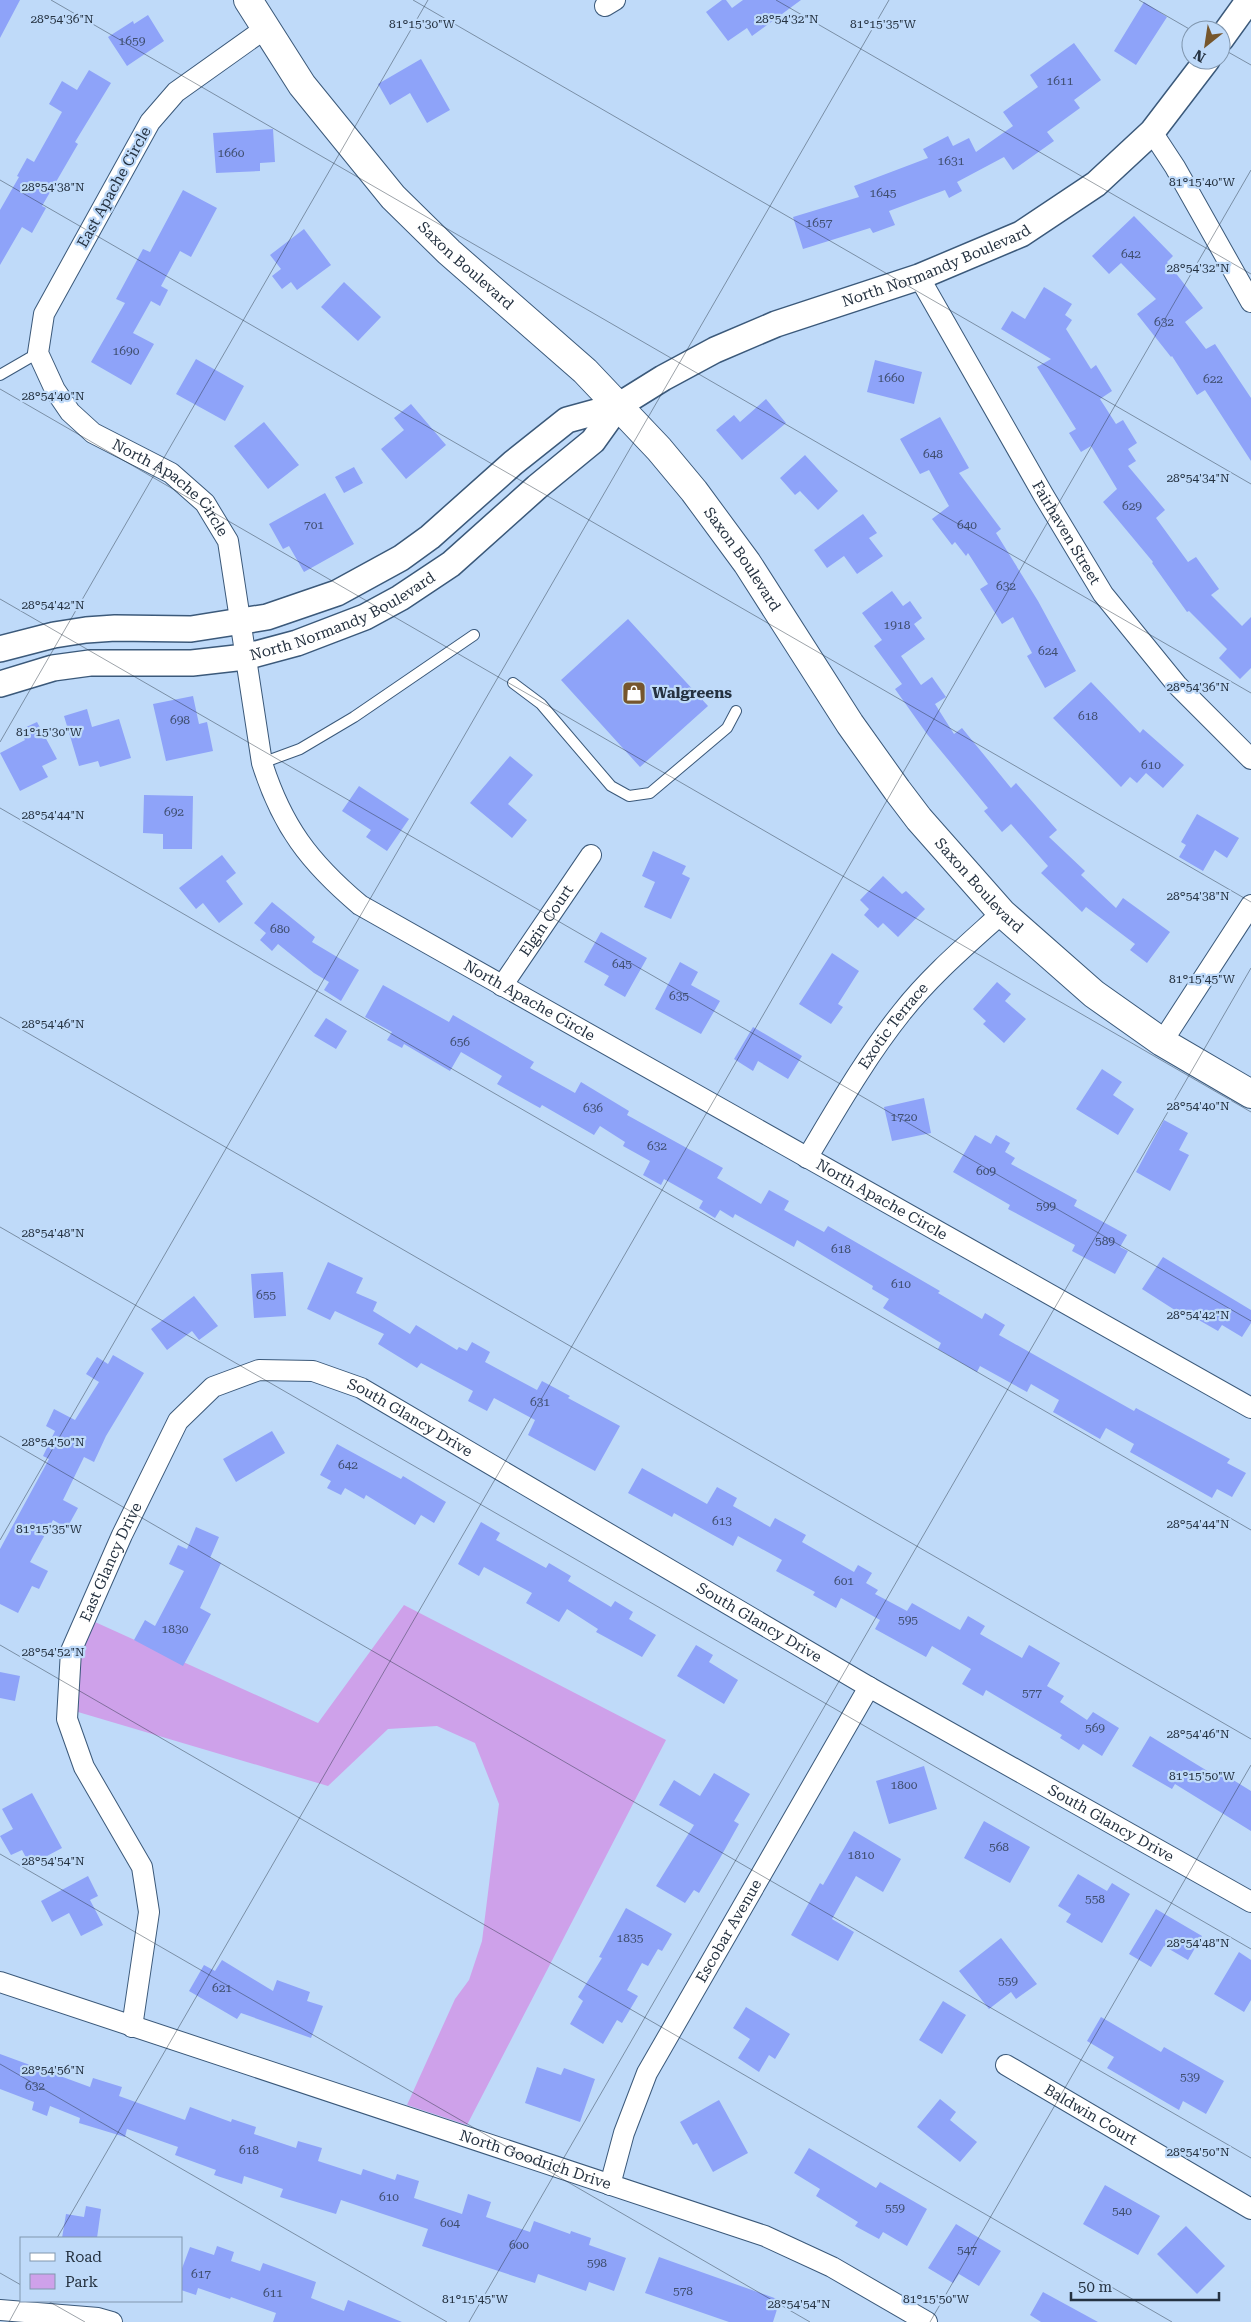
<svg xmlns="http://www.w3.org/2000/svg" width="1251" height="2322" font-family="'Roboto Serif',serif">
  <rect width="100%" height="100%" fill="#bfdaf9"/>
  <path fill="#cea1ea" d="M404,1605L666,1740L467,2125L407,2105L455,1999L469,1980L482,1941L499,1804L475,1743L437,1726L388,1729L328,1786L78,1712L81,1653L95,1622L318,1723Z"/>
  <path fill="#8ea3f9" d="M0,0H20L0,38Z
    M722,0H726L732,8L743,0H801L752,36L747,28L728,41L706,12Z
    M1144,2L1167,17L1136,65L1114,51Z
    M148,15L164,41L127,66L108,37L133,21L134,24Z
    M1074,43L1101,80L1074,100L1080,108L1047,132L1054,141L1013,170L1004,157L957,182L962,191L949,198L945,190L889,211L895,225L873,233L870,228L803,249L793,217L859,197L854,186L928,158L923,149L948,136L953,146L969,138L976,152L1013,126L1003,112L1038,87L1030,75Z
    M421,59L450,110L427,123L410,93L390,105L378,84Z
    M89,70L111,83L75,142L78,144L42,206L46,208L32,233L22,227L0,265V210L19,177L17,176L27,158L34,162L62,112L49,104L62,81L77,90Z
    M273,129L275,162L260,163V171L216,173L213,133Z
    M183,190L217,208L191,257L180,251L161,286L168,290L160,306L151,301L133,333L154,344L131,385L91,362L125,303L116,299L143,249L150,252Z
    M1134,216L1173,256L1167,262L1203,308L1185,322L1206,349L1215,344L1251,398V461L1205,390L1197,395L1172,356L1171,357L1137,314L1156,299L1121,263L1109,274L1092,256Z
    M304,229L331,265L297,290L291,282L282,289L272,276L281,269L270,255Z
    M344,282L381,317L358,341L321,307Z
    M1044,287L1072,304L1065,315L1072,320L1066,329L1091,369L1096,365L1112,391L1100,399L1116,424L1123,420L1137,443L1128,449L1136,461L1128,466L1165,510L1156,518L1188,562L1196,557L1219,589L1211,595L1242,626L1251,617V668L1240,679L1219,658L1227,649L1189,611L1187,612L1152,563L1153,562L1103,502L1117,489L1091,446L1081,452L1069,433L1076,429L1037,367L1051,359L1001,329L1012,311L1025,319Z
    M196,359L244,386L225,421L176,394Z
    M875,360L922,372L914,404L867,392Z
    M766,399L786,423L742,460L716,430L734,415L740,422Z
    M411,404L446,445L406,479L381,449L404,430L394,418Z
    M940,417L969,468L959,473L1001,529L996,533L1038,601L1076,671L1045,688L1027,656L1032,653L1013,617L1002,624L980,589L988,584L968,553L966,556L955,542L952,545L932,519L949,506L929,470L920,474L900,439Z
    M264,422L299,465L268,489L234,446Z
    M805,455L838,491L818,510L800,491L795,495L780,478Z
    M354,467L363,483L344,493L335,477Z
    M325,493L354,544L304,572L289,546L283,549L269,524Z
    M863,514L877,533L869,538L883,556L857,574L844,556L827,568L814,550Z
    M892,591L903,606L910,601L922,618L914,624L925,639L901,656L921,685L932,677L946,697L935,704L954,734L962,728L1011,788L1016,783L1057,830L1049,837L1085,871L1081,875L1116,908L1123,898L1170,932L1147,963L1130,950L1135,944L1086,907L1082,912L1041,873L1048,866L1011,824L1002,832L984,811L988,808L927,734L895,689L902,684L874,646L882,640L862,613Z
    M628,619L708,706L640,767L561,680Z
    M1091,682L1140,733L1143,729L1184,765L1163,788L1146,773L1137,783L1130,777L1121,787L1053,718Z
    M193,696L199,724L207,722L213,751L166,761L153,704Z
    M87,709L92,727L119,719L131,758L100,767L98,761L79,766L64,716Z
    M37,722L57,759L42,766L48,777L20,791L0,753L25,740L20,730Z
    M510,756L533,775L508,804L527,820L512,838L470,803Z
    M359,786L409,819L387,851L366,837L371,830L342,811Z
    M144,795L193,796L192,849H163V834L143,833Z
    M1197,814L1239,838L1227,858L1215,850L1203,871L1179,857L1186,845L1181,842Z
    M653,851L686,866L682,874L690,878L671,919L644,907L655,882L642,876Z
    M222,855L236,873L226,881L243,904L219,923L203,903L196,909L179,888Z
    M883,876L902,894L906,891L925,909L898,937L883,923L878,928L864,915L869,909L860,900Z
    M272,902L315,937L312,942L359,970L341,1001L324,990L329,982L314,973L278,944L272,951L260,940L266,933L254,923Z
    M601,932L647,958L625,997L604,985L609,976L584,962Z
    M832,953L859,971L838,1004L843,1007L831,1024L799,1004Z
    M680,962L698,972L691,985L720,1001L701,1034L655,1009Z
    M997,982L1011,994L1005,1001L1026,1019L1004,1043L983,1024L986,1021L973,1009Z
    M383,985L449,1022L453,1015L534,1062L530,1068L575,1093L581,1082L629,1111L627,1115L723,1168L717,1178L761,1204L769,1190L789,1201L784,1210L824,1232L828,1226L940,1291L938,1293L982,1319L985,1313L1005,1325L999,1335L1134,1411L1136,1408L1230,1459L1227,1463L1246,1473L1232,1497L1217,1489L1212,1498L1130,1452L1134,1444L1106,1428L1100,1439L1053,1412L1059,1400L1031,1384L1027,1392L980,1366L977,1372L938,1349L941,1343L883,1308L889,1299L872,1289L873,1286L797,1240L794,1247L735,1214L733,1218L720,1210L715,1218L699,1208L703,1201L664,1179L661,1185L643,1175L650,1161L623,1146L625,1142L600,1126L594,1135L542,1105L540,1108L497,1084L502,1076L461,1052L450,1071L404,1044L402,1048L387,1040L392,1032L365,1017Z
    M326,1018L347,1031L336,1049L314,1036Z
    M753,1027L802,1056L788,1079L758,1061L753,1071L734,1059Z
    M1102,1069L1122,1082L1113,1095L1134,1109L1118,1135L1076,1109Z
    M924,1098L931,1133L892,1141L884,1107Z
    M1164,1120L1188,1133L1179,1150L1189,1155L1170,1191L1136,1172Z
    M975,1135L991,1144L996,1135L1010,1143L1005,1152L1015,1158L1011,1164L1077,1200L1074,1206L1127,1235L1120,1247L1128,1251L1115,1274L1072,1251L1075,1245L1008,1209L1010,1205L953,1172Z
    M1163,1257L1251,1310V1323L1242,1337L1222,1325L1218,1331L1183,1311L1181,1314L1142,1289Z
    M328,1262L363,1278L356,1293L377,1302L373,1311L410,1334L416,1325L457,1350L459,1347L467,1351L472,1342L490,1352L485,1362L537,1390L542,1381L570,1396L568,1398L620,1426L595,1471L528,1435L535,1420L494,1398L487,1411L468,1401L473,1391L421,1363L417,1368L378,1344L384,1334L335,1311L330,1320L307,1309Z
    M283,1272L286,1316L254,1318L251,1274Z
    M194,1296L218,1326L199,1340L192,1331L167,1350L151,1329Z
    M113,1355L144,1373L106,1436L94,1462L84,1457L63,1500L78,1508L67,1528L53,1520L30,1562L48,1571L39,1589L32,1586L18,1613L0,1604V1549L49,1459L43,1456L55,1431L46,1426L54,1409L75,1420L99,1382L86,1374L97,1357L108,1364Z
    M272,1431L285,1453L236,1482L223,1459Z
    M337,1444L401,1479L403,1476L446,1502L434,1523L421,1515L415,1525L366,1495L364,1499L345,1488L341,1495L327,1488L331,1481L320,1475Z
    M642,1468L707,1504L717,1487L737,1498L733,1506L770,1527L775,1518L806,1535L802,1542L854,1572L858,1565L872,1573L866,1583L878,1590L875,1594L907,1611L912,1603L960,1630L968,1616L985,1626L980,1634L1022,1658L1029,1645L1060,1663L1047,1686L1064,1696L1060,1702L1087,1720L1093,1712L1119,1728L1102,1756L1083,1744L1079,1750L1060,1738L1062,1735L986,1690L983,1696L962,1684L971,1669L932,1646L926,1657L875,1629L880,1620L841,1598L836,1608L813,1595L815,1592L776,1571L782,1560L738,1536L733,1546L674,1513L672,1517L628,1493Z
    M481,1522L500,1533L496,1540L546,1568L549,1563L571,1576L568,1581L611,1607L615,1601L633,1612L629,1619L656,1635L642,1657L596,1632L598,1629L567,1609L559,1622L526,1603L532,1593L484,1567L479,1576L458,1564Z
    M196,1527L219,1537L210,1558L221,1563L200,1608L211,1614L183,1666L134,1640L145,1620L155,1626L184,1571L169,1564L178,1545L187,1549Z
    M696,1645L713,1655L709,1662L738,1680L724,1704L677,1676Z
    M0,1672L20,1676L15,1701L0,1698Z
    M1150,1736L1214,1775L1217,1770L1251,1791V1831L1175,1784L1172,1789L1132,1766Z
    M924,1766L937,1809L889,1824L876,1781Z
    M714,1773L750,1794L734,1821L739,1824L720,1858L699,1893L694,1890L685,1903L656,1886L694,1825L659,1805L674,1780L700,1796Z
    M32,1793L62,1848L30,1865L22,1850L11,1855L0,1836L13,1829L2,1809Z
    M984,1821L1030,1847L1010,1883L964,1858Z
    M854,1831L901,1859L883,1892L856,1876L832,1919L854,1932L838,1961L791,1935L820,1883L823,1885Z
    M1078,1874L1107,1891L1112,1883L1130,1894L1102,1943L1066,1922L1071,1914L1058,1906Z
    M88,1876L98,1896L90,1900L103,1925L81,1936L69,1913L52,1922L41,1901Z
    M626,1908L672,1934L662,1951L658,1949L648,1966L642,1963L627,1990L638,1996L622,2023L617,2020L603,2044L570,2024L583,2001L578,1997L602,1958L599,1957Z
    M1156,1909L1202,1936L1188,1960L1164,1946L1151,1967L1129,1954Z
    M1001,1938L1037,1984L1016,1999L1011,1992L989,2009L959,1971Z
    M1239,1952L1251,1960V2000L1244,2012L1214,1994Z
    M222,1960L273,1991L277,1980L310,1992L307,2001L323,2006L311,2038L241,2013L237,2019L189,1991L204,1965L215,1971Z
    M943,2001L966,2015L942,2054L919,2040Z
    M746,2007L790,2034L775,2059L769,2055L759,2072L738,2058L750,2039L733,2028Z
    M1101,2017L1161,2052L1164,2047L1224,2081L1206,2114L1183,2101L1179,2110L1107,2068L1114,2057L1087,2041Z
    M0,2054L90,2087L93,2078L122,2087L119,2096L185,2120L190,2107L231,2122L232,2119L256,2127L254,2134L296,2148L298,2141L322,2148L318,2161L361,2175L363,2169L395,2180L397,2174L419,2181L414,2198L462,2214L468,2194L491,2202L486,2217L530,2232L534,2221L570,2234L571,2231L591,2238L589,2245L626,2258L614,2291L589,2282L586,2291L538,2274L535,2283L471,2262L422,2246L428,2229L341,2200L336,2214L280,2197L283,2189L244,2176L242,2184L214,2175L216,2170L175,2155L178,2147L127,2129L125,2137L79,2123L80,2118L50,2106L47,2116L32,2110L34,2102L0,2089Z
    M537,2067L561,2075L564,2068L595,2079L580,2122L525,2103Z
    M940,2099L956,2112L950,2120L977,2142L960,2162L917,2127Z
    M719,2100L748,2153L713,2172L697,2143L693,2145L680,2122Z
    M809,2148L876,2188L880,2182L927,2209L907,2246L883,2232L879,2239L855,2226L858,2222L816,2196L820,2189L794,2173Z
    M1105,2185L1160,2216L1138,2255L1083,2224Z
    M86,2206L101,2209L97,2238H62L66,2214L84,2217Z
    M956,2224L1001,2251L979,2286L959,2274L953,2283L928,2268Z
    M1186,2226L1225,2266L1197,2294L1157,2254Z
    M217,2246L234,2252L231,2261L260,2271L263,2263L316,2282L311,2298L344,2311L348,2300L402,2322H273L276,2313L231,2297L230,2299L198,2288L196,2295L181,2290V2271L190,2247L214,2255Z
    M659,2257L780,2300L773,2322H729L645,2293Z
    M1043,2292L1098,2322H1041L1030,2315Z"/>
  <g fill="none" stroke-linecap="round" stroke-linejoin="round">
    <g stroke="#3b597a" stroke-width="12">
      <path id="service" d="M0,375L38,353
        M513,683L541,704L611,786L629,796L650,793L727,728L736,711
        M262,763L300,749L354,717L474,635"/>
    </g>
    <g stroke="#3b597a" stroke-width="22">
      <g id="minor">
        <path d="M605,6L615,0"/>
        <path id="s1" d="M266,28L176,92L150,122L44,314L38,353L55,390L70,412L93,433L171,473L205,503L228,541L262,763C282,826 309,862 360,905L1251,1408"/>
        <path d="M1152,132L1175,167L1251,302"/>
        <path id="s2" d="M919,277L1044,496L1103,594L1177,685L1251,759"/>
        <path id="s3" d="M502,986L591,855"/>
        <path d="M1162,1042L1251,905"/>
        <path id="s4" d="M807,1158C837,1108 866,1057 902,1012C931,975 968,944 1002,913"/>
        <path id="s5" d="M0,1982L765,2236L832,2267L927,2322"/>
        <path id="s6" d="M132,2027L149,1912L142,1867L84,1767L67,1719L71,1651L122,1535L178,1421L213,1387L259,1370L313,1371L361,1388L869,1687L1251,1902"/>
        <path id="s7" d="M1006,2065L1251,2209"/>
        <path id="s8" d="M610,2185L624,2133L647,2073L869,1687"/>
        <path d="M0,2310L98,2318L112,2322"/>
      </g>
    </g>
    <g stroke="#3b597a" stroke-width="28">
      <g id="tertiary">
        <path d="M1221,39L1249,0"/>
        <path id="s9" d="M0,649L54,635L86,630L115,628L191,629L267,617L337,593L401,558L430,537L513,463L567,420L618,406L663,378L715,350L776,324L919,277L1021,234L1096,184L1152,132L1207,60"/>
        <path id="s10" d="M0,684L53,668L90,663H192L245,657L297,643L365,617L400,598L451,564L537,487L593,441L618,406"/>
      </g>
    </g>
    <g stroke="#3b597a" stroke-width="30">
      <g id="secondary">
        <path id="s11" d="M248,0L302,85L393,197L449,252L585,371L659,449L694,491L747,563L850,724L897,790L919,819L1002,913L1094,994L1162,1042L1251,1094"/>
      </g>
    </g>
    <use href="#service" stroke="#fff" stroke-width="10"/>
    <use href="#minor" stroke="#fff" stroke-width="20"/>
    <use href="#tertiary" stroke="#fff" stroke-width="25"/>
    <use href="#secondary" stroke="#fff" stroke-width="28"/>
  </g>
  <path fill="none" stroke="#253241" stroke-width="1" stroke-opacity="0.45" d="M51,0L1251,693M413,0L1251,484M776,0L1251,274M1139,0L1191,30M1221,48L1251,65M0,180L1251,902M0,389L1251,1112M0,599L1251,1321M0,742L428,0M0,808L1251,1530M0,1017L1251,1739M0,1227L1251,1949M0,1436L1251,2158M0,1540L889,0M0,1645L1172,2322M0,1854L810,2322M0,2064L447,2322M57,2238L1251,170M0,2273L21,2285M48,2301L85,2322M9,2322L21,2300M469,2322L1251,968M930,2322L1251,1765"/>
  <defs>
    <g id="shop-square" transform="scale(1.25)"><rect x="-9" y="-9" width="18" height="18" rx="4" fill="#76562c" stroke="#bfdaf9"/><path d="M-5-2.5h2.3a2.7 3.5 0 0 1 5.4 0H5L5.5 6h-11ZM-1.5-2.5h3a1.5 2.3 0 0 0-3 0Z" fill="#fff"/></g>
  </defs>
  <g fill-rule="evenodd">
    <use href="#shop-square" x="634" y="693"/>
  </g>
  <g text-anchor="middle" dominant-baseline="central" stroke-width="4.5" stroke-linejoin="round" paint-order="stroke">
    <g font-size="12" fill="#3f4e6f">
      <text x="132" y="41">1659</text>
      <text x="1060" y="81">1611</text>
      <text x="231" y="153">1660</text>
      <text x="951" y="161">1631</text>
      <text x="883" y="193">1645</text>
      <text x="819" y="223">1657</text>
      <text x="1131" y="254">642</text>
      <text x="1164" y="322">632</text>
      <text x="126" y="351">1690</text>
      <text x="891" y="378">1660</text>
      <text x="1213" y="379">622</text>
      <text x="933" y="454">648</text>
      <text x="1132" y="506">629</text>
      <text x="314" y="525">701</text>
      <text x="967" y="525">640</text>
      <text x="1006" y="586">632</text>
      <text x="897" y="625">1918</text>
      <text x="1048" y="651">624</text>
      <text x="1088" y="716">618</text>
      <text x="180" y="720">698</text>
      <text x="1151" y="765">610</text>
      <text x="174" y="812">692</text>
      <text x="280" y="929">680</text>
      <text x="622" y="964">645</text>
      <text x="679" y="996">635</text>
      <text x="460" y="1042">656</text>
      <text x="593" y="1108">636</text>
      <text x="904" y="1117">1720</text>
      <text x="657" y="1146">632</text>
      <text x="986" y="1171">609</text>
      <text x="1046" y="1206">599</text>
      <text x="1105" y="1241">589</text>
      <text x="841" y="1249">618</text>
      <text x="901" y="1284">610</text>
      <text x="266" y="1295">655</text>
      <text x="540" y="1402">631</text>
      <text x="348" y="1465">642</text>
      <text x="722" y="1521">613</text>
      <text x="844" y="1581">601</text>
      <text x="908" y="1620">595</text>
      <text x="175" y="1629">1830</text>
      <text x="1032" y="1693">577</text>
      <text x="1095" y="1728">569</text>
      <text x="904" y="1785">1800</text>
      <text x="999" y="1847">568</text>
      <text x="861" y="1855">1810</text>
      <text x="1095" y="1899">558</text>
      <text x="630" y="1938">1835</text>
      <text x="1008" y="1981">559</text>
      <text x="222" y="1988">621</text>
      <text x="1190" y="2077">539</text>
      <text x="35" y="2086">632</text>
      <text x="249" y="2150">618</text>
      <text x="389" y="2197">610</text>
      <text x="895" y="2208">559</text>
      <text x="1122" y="2211">540</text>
      <text x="450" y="2223">604</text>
      <text x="519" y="2245">600</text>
      <text x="967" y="2250">547</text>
      <text x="597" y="2263">598</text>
      <text x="201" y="2274">617</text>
      <text x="683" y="2291">578</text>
      <text x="273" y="2293">611</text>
    </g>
    <g font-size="15" fill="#253241" stroke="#bfdaf9">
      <text transform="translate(114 187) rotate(-61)">East Apache Circle</text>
      <text stroke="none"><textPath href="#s11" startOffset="345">Saxon Boulevard</textPath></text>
      <text stroke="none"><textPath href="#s9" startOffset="1035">North Normandy Boulevard</textPath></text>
      <text stroke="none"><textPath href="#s1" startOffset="604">North Apache Circle</textPath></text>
      <text stroke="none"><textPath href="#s2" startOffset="295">Fairhaven Street</textPath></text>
      <text stroke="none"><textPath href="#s11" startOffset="750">Saxon Boulevard</textPath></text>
      <text stroke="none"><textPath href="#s10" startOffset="354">North Normandy Boulevard</textPath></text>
      <text stroke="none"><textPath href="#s11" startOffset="1154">Saxon Boulevard</textPath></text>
      <text stroke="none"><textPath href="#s3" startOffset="79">Elgin Court</textPath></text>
      <text stroke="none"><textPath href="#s1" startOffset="1279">North Apache Circle</textPath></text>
      <text stroke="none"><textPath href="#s4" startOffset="158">Exotic Terrace</textPath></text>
      <text stroke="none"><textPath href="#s1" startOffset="1684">North Apache Circle</textPath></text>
      <text stroke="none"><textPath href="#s6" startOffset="910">South Glancy Drive</textPath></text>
      <text stroke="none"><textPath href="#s6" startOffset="494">East Glancy Drive</textPath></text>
      <text stroke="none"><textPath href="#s6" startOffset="1315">South Glancy Drive</textPath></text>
      <text stroke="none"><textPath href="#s6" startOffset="1720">South Glancy Drive</textPath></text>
      <text stroke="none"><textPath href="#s8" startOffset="282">Escobar Avenue</textPath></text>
      <text stroke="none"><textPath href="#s7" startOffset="98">Baldwin Court</textPath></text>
      <text stroke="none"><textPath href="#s5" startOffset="564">North Goodrich Drive</textPath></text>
    </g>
    <g font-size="15" font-weight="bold" fill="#253241" stroke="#bfdaf9" text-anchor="start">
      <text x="652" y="693">Walgreens</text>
    </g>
  </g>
  <g font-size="12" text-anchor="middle" fill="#253241" stroke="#bfdaf9" stroke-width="4.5" stroke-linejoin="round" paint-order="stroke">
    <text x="62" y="23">28°54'36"N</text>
    <text x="787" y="23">28°54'32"N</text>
    <text x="422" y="28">81°15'30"W</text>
    <text x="883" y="28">81°15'35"W</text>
    <text x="1202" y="186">81°15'40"W</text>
    <text x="53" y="191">28°54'38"N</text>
    <text x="1198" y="272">28°54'32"N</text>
    <text x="53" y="400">28°54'40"N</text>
    <text x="1198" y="482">28°54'34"N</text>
    <text x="53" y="609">28°54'42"N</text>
    <text x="1198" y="691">28°54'36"N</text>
    <text x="49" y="736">81°15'30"W</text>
    <text x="53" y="819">28°54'44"N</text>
    <text x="1198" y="900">28°54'38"N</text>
    <text x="1202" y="983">81°15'45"W</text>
    <text x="53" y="1028">28°54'46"N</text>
    <text x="1198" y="1110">28°54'40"N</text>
    <text x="53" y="1237">28°54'48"N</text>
    <text x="1198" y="1319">28°54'42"N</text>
    <text x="53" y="1446">28°54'50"N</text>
    <text x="1198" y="1528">28°54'44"N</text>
    <text x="49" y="1533">81°15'35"W</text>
    <text x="53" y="1656">28°54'52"N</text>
    <text x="1198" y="1738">28°54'46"N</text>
    <text x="1202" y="1780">81°15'50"W</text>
    <text x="53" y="1865">28°54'54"N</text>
    <text x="1198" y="1947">28°54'48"N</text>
    <text x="53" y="2074">28°54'56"N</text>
    <text x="1198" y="2156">28°54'50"N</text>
    <text x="475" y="2303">81°15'45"W</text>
    <text x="936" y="2303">81°15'50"W</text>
    <text x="799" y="2308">28°54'54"N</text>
  </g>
  <rect x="20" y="2237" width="162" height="65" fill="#bfdaf9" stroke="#8197af"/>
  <rect x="30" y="2253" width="25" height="8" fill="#ffffff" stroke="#8197af"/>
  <text x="65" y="2262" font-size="15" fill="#253241">Road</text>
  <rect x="30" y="2274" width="25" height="15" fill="#cea1ea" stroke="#8197af"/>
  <text x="65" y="2287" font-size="15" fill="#253241">Park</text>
  <g transform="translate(1206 45) rotate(210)"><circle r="24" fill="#bfdaf9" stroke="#8197af"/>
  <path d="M0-4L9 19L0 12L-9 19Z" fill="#76562c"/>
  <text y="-8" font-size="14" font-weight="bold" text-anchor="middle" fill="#253241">N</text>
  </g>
  <path d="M1071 2292v8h148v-8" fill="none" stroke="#253241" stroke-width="2.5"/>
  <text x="1078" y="2292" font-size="15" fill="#253241" stroke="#bfdaf9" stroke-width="4" paint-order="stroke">50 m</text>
</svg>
